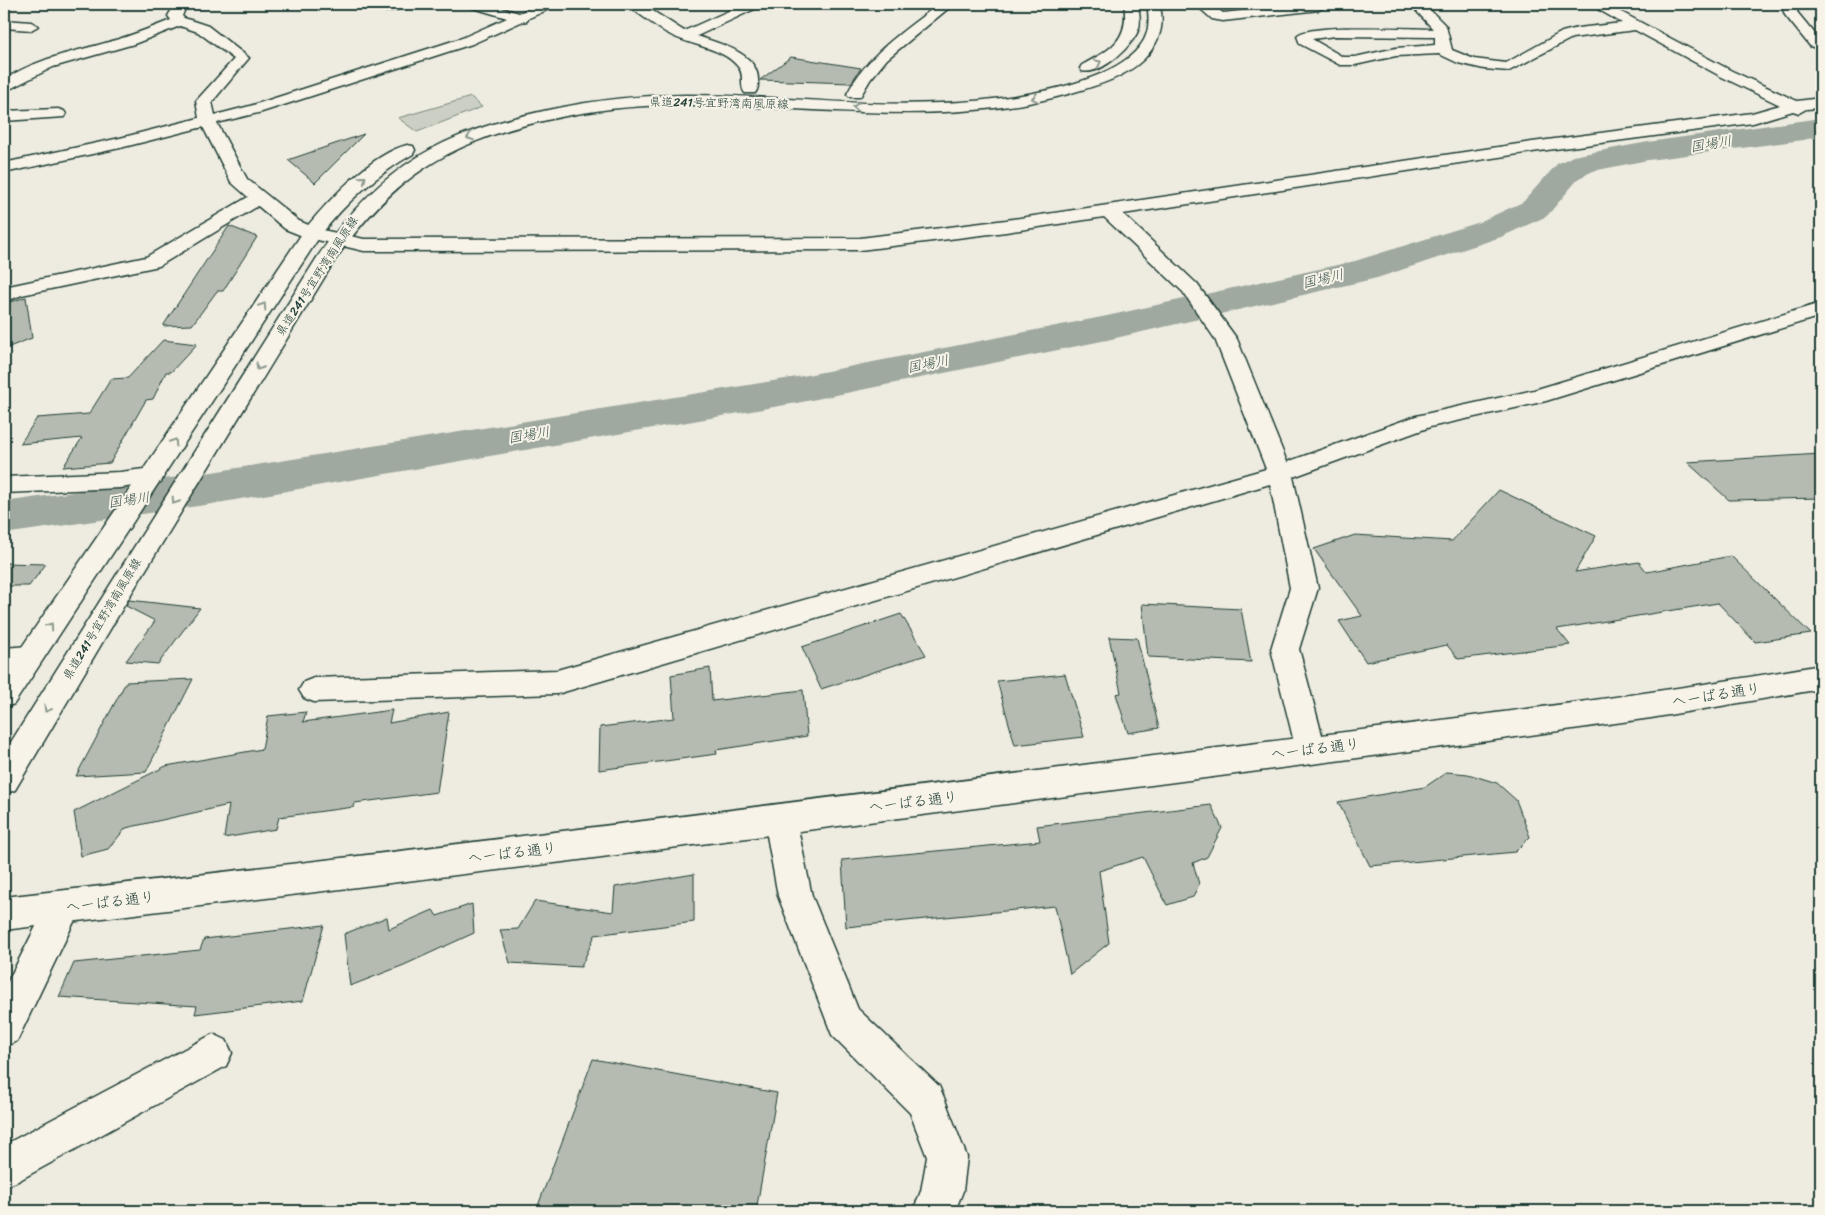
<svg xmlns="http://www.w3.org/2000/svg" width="1825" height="1215" font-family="Sriracha,'Klee One',sans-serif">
  <rect width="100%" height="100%" fill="#eeece1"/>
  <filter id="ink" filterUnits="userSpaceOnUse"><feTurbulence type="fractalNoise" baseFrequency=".02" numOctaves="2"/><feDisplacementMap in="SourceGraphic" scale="10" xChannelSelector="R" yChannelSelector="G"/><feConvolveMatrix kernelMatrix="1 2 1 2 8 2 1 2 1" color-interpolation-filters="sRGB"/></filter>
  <g filter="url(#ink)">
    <path fill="#cccfc4" stroke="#76867c" d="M471,97L482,107L417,132L398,118Z"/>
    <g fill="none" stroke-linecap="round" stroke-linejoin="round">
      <path fill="#9fa99f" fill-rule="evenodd" d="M1821,118V136L1803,140L1648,160L1593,171L1579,178L1547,216L1501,237L1377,278L1107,340L797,403L212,504L4,534V502L212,472L797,377L1107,316L1355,261L1477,223L1523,202L1557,164L1573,156L1648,142Z"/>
    </g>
    <path fill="#b5bbb0" stroke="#1f3d34" d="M791,57L861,68L851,83L760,80Z
      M364,134L315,183L288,160Z
      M229,226L257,237L223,291H217L192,325L163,326Z
      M26,297L32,338L4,349V304Z
      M163,340L197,344L171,372H166L153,399L146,400L110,463L63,467L82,438L20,444L37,418L89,414L111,379L128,378Z
      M1821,454V498L1729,500L1687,462Z
      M1499,490L1596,536L1575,572L1639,562L1647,572L1731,556L1811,634L1755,642L1718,603L1557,629L1570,645L1458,659L1447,645L1366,662L1339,621L1362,616L1314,549L1355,535L1452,541Z
      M4,563L46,564L29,586H4Z
      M129,600L200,608L158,664L126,661L155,621L126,606Z
      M1142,604L1241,609L1251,662L1148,657Z
      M901,614L926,655L821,689L802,647Z
      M1109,637L1137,638L1159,728L1128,733L1116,694L1121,693Z
      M710,668L712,701L803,690L807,736L716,750L717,754L599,770L600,727L674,718L671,675Z
      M1065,674L1084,737L1015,745L997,681Z
      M193,679L146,772L76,776L126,682Z
      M392,710L389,723L449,712L437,792L355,803L354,807L279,817L276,829L224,838L229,805L126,828L108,849L81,856L74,812L166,766L262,749L268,716L306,712L303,722Z
      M1447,772L1468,774L1497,783L1516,800L1530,837L1515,852L1370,866L1338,802L1425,787Z
      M1211,805L1222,828L1207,857L1193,863L1199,884L1193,897L1167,905L1143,857L1099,871L1109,943L1070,974L1055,906L846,927L842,860L1040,841L1037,826Z
      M694,874V922L595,935L581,967L510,963L500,930L518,929L535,901L613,912L615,887Z
      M472,904L474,933L404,965L350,986L344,934L387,917L389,929L433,910L437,916Z
      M324,925L303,1001L195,1014L197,1006L59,997L74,963L200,950L204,939Z
      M593,1059L777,1093L756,1211H536Z"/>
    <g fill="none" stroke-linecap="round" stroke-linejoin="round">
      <g stroke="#1f3d34" stroke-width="3">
        <path id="minor" d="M175,4H187L182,16L184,18L208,26L249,58L212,102L215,115L250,106L462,38L507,18L470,7L469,4H488L519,13L539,4H555L554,7L529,18L527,21L521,22L472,44L262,112L217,123L247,179L299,221L318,229L364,239L860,238L1006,220L1532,142L1752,113L1780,105L1722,77L1635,30L1572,38L1509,71L1484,69L1458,63L1439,54L1396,56L1355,65H1340L1300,44L1297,36C1307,23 1413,29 1433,29L1410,4H1424L1446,26L1452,50L1474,59L1506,63L1562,32L1578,28L1622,23L1589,4H1606L1732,71L1797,101L1821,98V108L1806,109L1799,113L1793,111L1753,123L1532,152L1123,214L1197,284L1237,339L1287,462L1416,416L1534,390L1821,303V316L1546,401L1430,427L1293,477L1318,588L1299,649L1326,750L1322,759L1311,763L1300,759L1296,750L1271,649L1290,588L1270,484L557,694L314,702L304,698L299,690L304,682L314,678L557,670L1266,469L1215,339L1183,292L1104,217L1006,232L860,250L364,251L305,237L285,229L258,206L159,266L22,295L4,302V288L9,286L146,257L248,197L231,182L203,127L120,148L4,173V163L120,138L199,118L196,101L234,59L198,32L180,26L134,44L53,67L4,92V80C35,59 73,52 109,42C130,36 151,28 171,20L168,16ZM1335,36L1435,37V45L1396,48L1355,57H1343L1312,39Z
          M365,4H414L412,7L387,11L367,7Z
          M629,4H642L684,31L744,4H760L759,7L697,36C718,43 760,53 758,82C758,87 758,89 755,93H745C739,86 745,76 739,68C724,47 690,46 669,34C655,27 644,16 630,8Z
          M934,4H947L950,7L887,59L870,80L860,97H850L847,94C867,55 901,33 935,7Z
          M1195,4H1210L1223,13L1304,4H1324L1326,6L1319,10L1223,21L1212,19Z
          M1788,4H1801L1797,12L1821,41V50L1810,46L1785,15L1783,9Z
          M4,20L31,22L38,26L31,30L4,28Z
          M58,109L64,111L66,114L64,117L4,121V111Z
          M152,468L161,470L164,476L161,482L120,488L4,493V477L120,472Z
          M28,646L38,649L42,657L38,665L28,668L4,670V648Z
          M780,805L791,809L796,819L812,896L858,1009L939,1086L945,1100L967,1157L963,1191L955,1211H913L921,1191L927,1157L910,1113L832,1035L778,896L764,819L769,809Z
          M64,891L76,895L81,907L17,1041L4,1047V989L52,895Z
          M213,1034L226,1040L232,1053L226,1066L18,1181L4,1187V1145Z"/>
      </g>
      <g stroke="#1f3d34" stroke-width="3">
        <path id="major" d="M1124,4H1138C1139,12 1141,20 1139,28C1134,45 1101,76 1082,71L1080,68L1082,65C1110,50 1130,40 1124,4Z
          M1147,4H1159C1166,25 1159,43 1144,59C1123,79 1095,86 1068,94C945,128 817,106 691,105C642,104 594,109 547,120C450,141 391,178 335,260L131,594L15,790L4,794V753L318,256C383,165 440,133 548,110C594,100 640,95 687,95C771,95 855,107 940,103C991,101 1116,90 1144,40C1150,28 1149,16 1147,4Z
          M407,145L413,146L415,150L413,154C376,175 346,202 320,236L14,704L4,708V673L143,470L305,229C328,201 371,154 407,145Z"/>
      </g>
      <g stroke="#1f3d34" stroke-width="3">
        <path id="highway" d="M1821,665V689L1651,718L1480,742L571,861L4,930V897C382,855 760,807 1137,758C1365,729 1594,704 1821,665Z"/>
      </g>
      <use href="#minor" fill="#f7f3e8" fill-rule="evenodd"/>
      <use href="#major" fill="#f7f3e8" fill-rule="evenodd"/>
      <use href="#highway" fill="#f7f3e8" fill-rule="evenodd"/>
    </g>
    <defs><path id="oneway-chevron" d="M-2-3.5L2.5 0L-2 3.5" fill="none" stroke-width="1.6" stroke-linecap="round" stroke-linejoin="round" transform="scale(1.25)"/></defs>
    <g stroke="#8b988e">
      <use href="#oneway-chevron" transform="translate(1098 63) rotate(-27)"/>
      <use href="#oneway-chevron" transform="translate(1035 98) rotate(170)"/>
      <use href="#oneway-chevron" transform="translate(856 107) rotate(-178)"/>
      <use href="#oneway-chevron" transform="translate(470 137) rotate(160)"/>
      <use href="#oneway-chevron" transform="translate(363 179) rotate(-40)"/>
      <use href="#oneway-chevron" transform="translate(263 306) rotate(-57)"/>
      <use href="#oneway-chevron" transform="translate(259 367) rotate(122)"/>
      <use href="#oneway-chevron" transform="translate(174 442) rotate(-57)"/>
      <use href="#oneway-chevron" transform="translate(175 501) rotate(122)"/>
      <use href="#oneway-chevron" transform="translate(50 626) rotate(-55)"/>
      <use href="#oneway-chevron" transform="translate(47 709) rotate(121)"/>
    </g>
  </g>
  <g text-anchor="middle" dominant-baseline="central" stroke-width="4" stroke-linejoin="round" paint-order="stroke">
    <g font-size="12" fill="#1f3d34" stroke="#f7f3e8">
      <text transform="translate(719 103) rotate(1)">県道241号宜野湾南風原線</text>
      <text transform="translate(317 276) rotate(-57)">県道241号宜野湾南風原線</text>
      <text transform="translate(102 619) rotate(-59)">県道241号宜野湾南風原線</text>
    </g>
    <g font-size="14" font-style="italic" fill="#3f584f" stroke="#f7f3e8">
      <text transform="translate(1711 144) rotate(-9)">国場川</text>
      <text transform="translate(1323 279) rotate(-13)">国場川</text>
      <text transform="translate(928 364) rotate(-11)">国場川</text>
      <text transform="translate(529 435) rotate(-9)">国場川</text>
      <text transform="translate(129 500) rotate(-8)">国場川</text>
    </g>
    <g font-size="15" fill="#1f3d34" stroke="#f7f3e8">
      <text transform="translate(1716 695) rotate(-9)">へーばる通り</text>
      <text transform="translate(1315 749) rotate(-7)">へーばる通り</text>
      <text transform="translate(913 802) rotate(-7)">へーばる通り</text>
      <text transform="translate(512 853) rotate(-7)">へーばる通り</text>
      <text transform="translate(110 902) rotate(-7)">へーばる通り</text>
    </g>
  </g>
  <rect width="1825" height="1215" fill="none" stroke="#f7f3e8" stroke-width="20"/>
  <rect x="10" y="10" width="1805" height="1195" fill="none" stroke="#1f3d34" stroke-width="2" filter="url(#ink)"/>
</svg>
